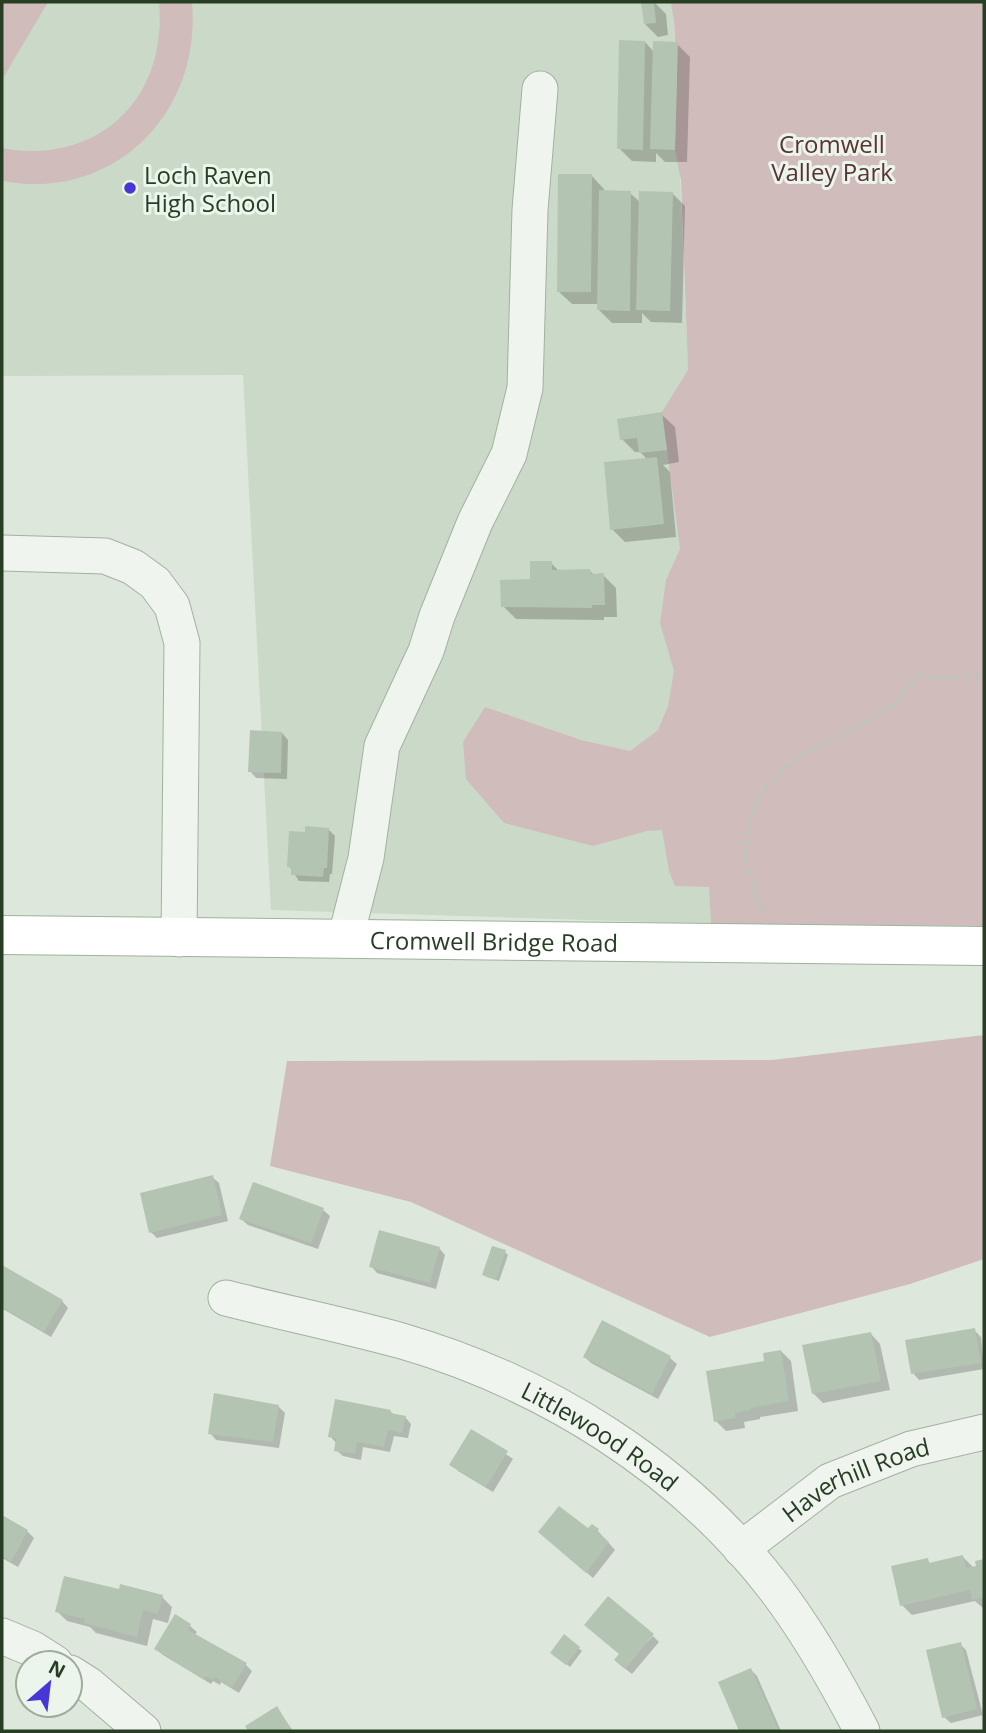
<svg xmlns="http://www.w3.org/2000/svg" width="986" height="1733" font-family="'Open Sans',sans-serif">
  <rect width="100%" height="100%" fill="#dde7db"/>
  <path fill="#cbd9c9" d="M2,2H673L711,924L271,910L243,375L2,376Z"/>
  <path fill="#d1bcbc" d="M2,2H48L2,80Z
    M159,2H192C202,113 114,202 2,181V148C98,166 168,99 159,2Z
    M671,2H984V926L711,924L709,887L675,886L669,871L662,830L647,831L593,846L504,823L466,779L463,742L485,707L581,740L630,751L658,730L668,706L674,671L660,623L666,580L680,549L662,412L688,370L681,181L675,150L677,81L674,22Z
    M984,1035V1259L910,1284L710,1337L411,1202L270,1166L287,1061L772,1060Z"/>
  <path fill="#0003" d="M642,2H654L666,14L668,35L658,37L645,24Z
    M645,42L654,52L677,44L690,57L687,162H665L656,153V162L632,161L619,148Z
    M591,175L604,189V192L630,193L641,203L672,193L685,206L682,323L651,322L642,313V323H612L599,310V304H572L558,291Z
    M661,414L675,427L679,462L663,465L670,472L676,537L625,542L612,529L648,460L640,452H635L622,439Z
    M551,563L559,571H590L594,575H603L616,588L617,617H604V620L516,619L503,606Z
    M282,733L288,740L287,779L256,778L250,771Z
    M328,829L335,836L332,874H330L329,882L299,881L289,866L306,833Z
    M212,1177L219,1183L228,1221L157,1238L151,1232Z
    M323,1210L330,1216L318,1249L248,1225L241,1219Z
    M439,1248L445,1255L436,1289L377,1273L371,1266Z
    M505,1252L508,1255L499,1281L487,1277L484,1274Z
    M2,1267L62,1301L68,1308L51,1337L3,1309L2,1312Z
    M603,1322L670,1358L677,1364L658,1399L591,1363L585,1357Z
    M974,1330L981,1337L984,1369L919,1380L913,1373Z
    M871,1334L880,1344L890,1390L823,1403L813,1393Z
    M781,1351L791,1361L798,1411L760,1417V1419L744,1422L745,1428L726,1431L716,1421L766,1363Z
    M278,1406L285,1413L279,1448L216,1440L210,1433Z
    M390,1411L395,1416L405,1417L411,1424L408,1438L394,1436L390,1452L363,1447L361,1460L343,1456L336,1450V1443L330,1436Z
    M472,1431L513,1459L493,1492L458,1471L452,1464Z
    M2,1517L27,1531L34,1538L18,1567L2,1558Z
    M597,1530L615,1550L593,1578L547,1538Z
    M963,1557L973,1567H978L977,1563L984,1561V1609L975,1601L912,1615L902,1605L927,1560L931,1564Z
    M120,1591L162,1597L172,1607L168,1623L153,1619L147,1646L96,1633L90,1627L67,1621L57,1611Z
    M190,1626L197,1632L194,1636L246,1665L252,1671L239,1693L221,1682L220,1685L213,1681L211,1684L163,1655L156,1649Z
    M653,1636L659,1642L632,1674L623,1667Z
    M565,1637L582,1651L570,1667L555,1655Z
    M960,1644L966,1650L983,1715L951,1723L944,1717Z
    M751,1670L757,1676L781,1731H741L720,1683Z
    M277,1708L293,1731H250L247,1726Z"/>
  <path fill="#b4c4b2" d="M641,2H654L656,23L644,24Z
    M619,40L645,41L643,150L617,149Z
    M653,41L678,42L675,150L650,149Z
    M558,174H592L591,292H557Z
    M599,190L631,191L630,311L597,310Z
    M639,191L673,192L670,311L636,310Z
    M662,412L667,450L639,453L637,438L620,440L617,419Z
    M657,457L664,524L610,530L604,462Z
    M530,561H552V570L590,569L591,574L604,573L605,605H592V608L501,607L500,580L530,579Z
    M250,730L282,732L281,773L248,772Z
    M305,826L329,828L327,868H324L323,877L291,875V867H287L289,831L305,832Z
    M213,1175L222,1215L149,1233L140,1193Z
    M253,1182L324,1208L311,1243L239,1219Z
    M379,1230L440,1247L430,1283L369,1267Z
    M492,1246L506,1250L496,1280L482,1275Z
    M2,1265L63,1300L44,1332L2,1307Z
    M602,1320L671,1356L652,1394L583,1357Z
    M975,1328L981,1363L911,1374L905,1340Z
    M871,1332L881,1381L812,1394L802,1345Z
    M781,1350L789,1401L751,1408V1410L735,1413L736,1418L714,1422L706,1371L764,1361L763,1353Z
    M214,1393L279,1405L273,1442L208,1434Z
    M335,1399L391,1410L390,1413L406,1416L402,1433L388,1430L384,1447L357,1442L355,1454L334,1451L336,1438L328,1437Z
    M471,1429L508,1451L486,1487L449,1465Z
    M559,1506L588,1528L592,1524L599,1529L597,1532L609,1542L586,1573L538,1532Z
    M2,1515L28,1530L11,1562L2,1556Z
    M963,1555L966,1568L976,1566L975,1561L984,1559V1597L972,1600L970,1590L900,1606L891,1566L928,1558L929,1563Z
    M64,1576L119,1589L120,1584L163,1595L158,1614L143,1610L137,1637L84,1623L85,1619L55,1612Z
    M608,1596L654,1634L625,1669L614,1660L619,1654L584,1625Z
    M175,1614L191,1624L188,1630L247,1663L232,1688L215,1677L213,1680L206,1676L204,1679L154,1649Z
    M564,1634L580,1647L566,1665L550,1653Z
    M961,1642L977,1709L942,1718L926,1650Z
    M751,1668L779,1731H739L718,1682Z
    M277,1706L292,1731H248L245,1726Z"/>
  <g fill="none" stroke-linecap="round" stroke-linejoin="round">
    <g stroke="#a3b1a0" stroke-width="37">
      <g id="minor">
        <path d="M2,553L105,556L133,567L155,583L172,606L182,643L179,939"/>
        <path d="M345,940L366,858L382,746L426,651L437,616L475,522L509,454L525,388L530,210L540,89"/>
        <path id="s1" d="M226,1298C285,1313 344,1325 402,1341C546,1383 681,1467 773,1586C808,1631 836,1681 862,1731"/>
        <path id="s2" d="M741,1549L830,1481L911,1449L984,1432"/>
        <path d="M2,1636L33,1649L55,1663"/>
        <path d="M70,1673L89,1685L143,1731"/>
      </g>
    </g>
    <g stroke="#9db39a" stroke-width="40">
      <g id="major">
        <path id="s3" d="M2,935L984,946"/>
      </g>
    </g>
    <path stroke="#bbc5b9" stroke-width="4.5" stroke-dasharray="5 5" stroke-linecap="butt" d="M762,912L745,859L749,821L759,794L800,755L840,736L894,704L917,677H984"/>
    <use href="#minor" stroke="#eff5ee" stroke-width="35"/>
    <use href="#major" stroke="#fff" stroke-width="38"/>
  </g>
  <circle fill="#4836d6" stroke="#ecf5eb" stroke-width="2.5" cx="130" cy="188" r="7"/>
  <g text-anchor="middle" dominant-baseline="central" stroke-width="6" stroke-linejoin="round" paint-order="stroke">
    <g font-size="24" fill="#5a3431" stroke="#ecf5eb">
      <text x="832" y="143">Cromwell<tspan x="832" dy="28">Valley Park</tspan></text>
    </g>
    <g font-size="24" fill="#273e24" stroke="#ecf5eb" text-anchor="start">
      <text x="144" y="174">Loch Raven<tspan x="144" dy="28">High School</tspan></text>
    </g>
    <g font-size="24" fill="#273e24" stroke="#ecf5eb">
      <text stroke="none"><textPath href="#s3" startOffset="492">Cromwell Bridge Road</textPath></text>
      <text stroke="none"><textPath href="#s1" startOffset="402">Littlewood Road</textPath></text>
      <text stroke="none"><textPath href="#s2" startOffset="136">Haverhill Road</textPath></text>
    </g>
  </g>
  <rect width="986" height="1733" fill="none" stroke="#273e24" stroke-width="7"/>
  <g transform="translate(49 1684) rotate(28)"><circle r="33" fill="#ecf5eb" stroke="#9dac9b" stroke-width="2"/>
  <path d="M0-5L12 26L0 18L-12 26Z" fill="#4836d6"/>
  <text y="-10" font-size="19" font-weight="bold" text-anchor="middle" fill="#273e24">N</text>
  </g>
</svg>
